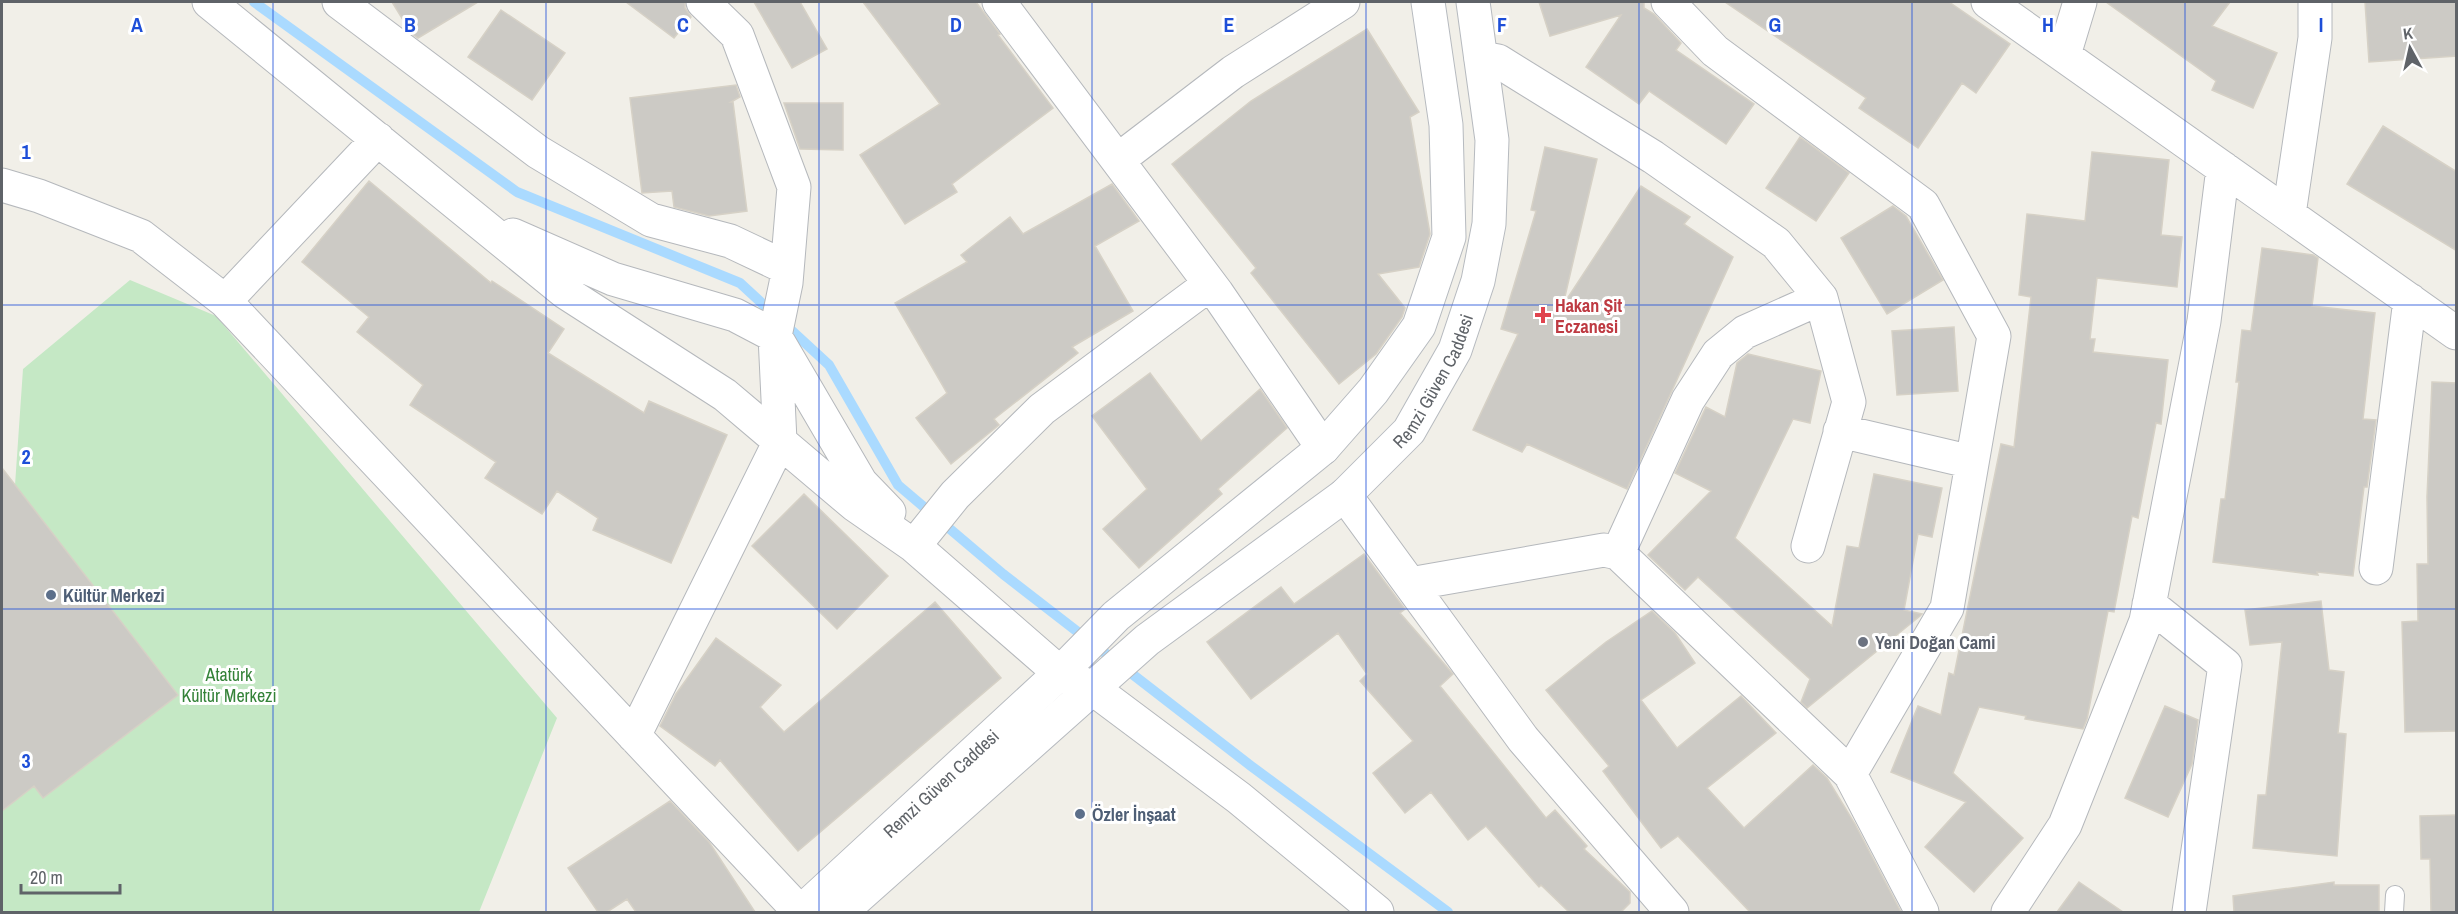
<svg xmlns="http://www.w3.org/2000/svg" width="2458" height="914" font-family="'Archivo Narrow',sans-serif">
  <rect width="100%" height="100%" fill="#f1efe8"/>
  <path fill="#c5e8c5" d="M130,280L216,316L557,718L479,912H2V490L15,485L23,369Z"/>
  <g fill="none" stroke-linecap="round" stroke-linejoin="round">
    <path stroke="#aadaff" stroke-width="10" d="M254,2L517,192L740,283L829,365L898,485L1003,574L1251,766L1448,912"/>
  </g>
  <path fill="#cccac5" stroke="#d6d1c6" stroke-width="1.5" d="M392,2H478L418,38L411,33Z
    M626,2H685V8L691,17L674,38Z
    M754,2H800L827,49L792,68Z
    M863,2H976L1000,34L998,35L1053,108L952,184L957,192L905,224L860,155L940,104Z
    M1539,2H1644V8L1654,14L1681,43L1676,50L1754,104L1726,144L1649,91L1639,104L1586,67L1621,15L1550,36Z
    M1725,2H1949L2010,44L1976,93L1962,83L1918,148L1859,108L1866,98Z
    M2106,2H2230L2212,26L2277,53L2253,108L2212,90L2216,81Z
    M2365,2H2457V56L2369,62Z
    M501,10L565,53L532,100L468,57Z
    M1367,29L1419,112L1410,117L1430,234L1419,267L1378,274L1405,308L1402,317L1376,354L1339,384L1251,273L1256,268L1172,164L1251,101Z
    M736,85L740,97L731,102H733L747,211L709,216L674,207L672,191L642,193L630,98Z
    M784,103H843V150L800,149Z
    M2383,126L2457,172V251L2347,184Z
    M1800,137L1849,173L1816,221L1766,188Z
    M1545,147L1597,159L1563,305L1641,186L1690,217L1684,224L1733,257L1627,489L1527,444L1522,452L1473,430L1518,334L1501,329L1536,211L1531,210Z
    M2092,152L2169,160L2161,235L2182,237L2177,287L2097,278L2090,339H2095L2093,352L2168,360L2161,424L2156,423L2138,518L2132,516L2114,612L2108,611L2087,719L2083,729L2025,719L2026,716L1979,707L1953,773L2023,838L1974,892L1925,847L1966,802L1891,772L1918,706L1941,715L1949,673L1954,675L2001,444L2014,447L2031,297L2019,295L2027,214L2085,221Z
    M369,181L491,283L492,281L564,329L548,353L644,413L649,401L727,435L671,563L593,530L598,518L557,491L542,514L485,478L496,462L410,405L423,385L357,332L369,317L302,262Z
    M1112,184L1139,221L1095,246L1133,311L1072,347L1078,353L994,419L999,425L951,464L916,418L947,393L895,303L967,262L961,255L1010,217L1023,234Z
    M1893,206L1906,216L1943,280L1887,314L1841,238Z
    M2262,248L2313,255L2318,258L2312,306L2375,313L2363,419L2376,420L2367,487H2364L2353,576L2317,572L2318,575L2213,562L2221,499H2225L2239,382H2236L2242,330L2251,331Z
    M1954,327L1958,391L1897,395L1892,331Z
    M1748,354L1821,371L1810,423L1793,419L1735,538L1832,626L1847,546L1859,548L1874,474L1942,488L1932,537L1918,534L1904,610L1922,614L1920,616L1807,708L1801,702L1810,679L1698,577L1685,590L1648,555L1711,491L1675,473L1706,407L1725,417L1737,363Z
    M1150,373L1201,441L1260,389L1287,428L1218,489L1222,494L1139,568L1103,529L1147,489L1092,416Z
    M2432,382L2457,383V731L2405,732L2402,622L2418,621L2417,564H2428L2427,497Z
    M2,468L178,695L43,798L34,786L2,811Z
    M804,494L888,576L837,629L752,546Z
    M1364,554L1405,609L1400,613L1453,674L1440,686L1546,818L1555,810L1587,846L1584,849L1630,892V903L1621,912H1569L1541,885L1539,887L1486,826L1468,840L1431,792L1405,813L1373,773L1413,741L1360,681L1367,674L1338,633L1251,699L1207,642L1281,587L1294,604Z
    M2321,601L2329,670L2344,672L2338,733L2346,734L2337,856L2253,848L2258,795H2266L2282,642L2250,645L2245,610Z
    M935,602L1001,678L798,851L720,760L715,766L660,726L676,694L716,638L781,685L760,707L784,732Z
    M1652,611L1675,633L1695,663L1641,700L1677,748L1741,696L1776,733L1707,788L1744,828L1813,765L1827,778L1855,824L1901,912H1750L1678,836L1661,848L1603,771L1609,766L1546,690L1606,642Z
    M2165,706L2198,720L2192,764L2168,817L2125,798Z
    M670,801L709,842L755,912H636L627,899L607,912H598L568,868Z
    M2457,815V912H2431L2430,859H2421L2420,816Z
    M2079,882L2123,912H2057Z
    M2334,882V885H2379V912H2234L2233,896Z"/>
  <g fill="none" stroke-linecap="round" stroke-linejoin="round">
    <g stroke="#b5b8bc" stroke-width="20">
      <path id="lane" d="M2394,912L2395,895"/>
    </g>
    <g stroke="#b5b8bc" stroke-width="35">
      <path id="street" d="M209,2L565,292L725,395L855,505L914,546L1060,673L1092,688L1239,798L1377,912
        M339,2L538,152L651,220L730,241L787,268
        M999,2L1217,293L1323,448
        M1668,2L1715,51L1923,205L1994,336L1947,608L1850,774
        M1988,2L2456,333
        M2064,55L2080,2
        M1481,58L1498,61L1653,157L1776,243L1821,298L1849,402L1808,546
        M1118,160L1233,72L1343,2
        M2,185L39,196L141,236L225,301L800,912
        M2289,214L2315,38V2
        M513,235L613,279L735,315L775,336L861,483L889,512
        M225,301L378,139
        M1840,431L1972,462
        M1345,495L1523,739L1672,912
        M914,546L955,495L1042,409L1210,284
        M1618,553L1688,400L1718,354L1745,332L1821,298
        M2376,568L2410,300
        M1410,584L1604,550L1618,553L1850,774L1922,912
        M2149,604L2225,665L2189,912
        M634,736L780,441L775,336L786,283L794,187L737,35L703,2
        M2008,912L2065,825L2146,621L2204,321L2223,168"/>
    </g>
    <g stroke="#b6babf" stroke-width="35">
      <g id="secondary">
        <path id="s1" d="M801,912L1060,673L1116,616L1323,448L1373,391L1419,326L1449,237L1446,125L1428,2"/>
        <path id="s2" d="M841,912L1147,640L1345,495L1409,431L1455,350L1478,281L1489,224L1492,140L1473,2"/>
      </g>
    </g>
    <use href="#lane" stroke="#fff" stroke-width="18"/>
    <use href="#street" stroke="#fff" stroke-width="33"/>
    <use href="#secondary" stroke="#fff" stroke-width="33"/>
  </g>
  <path fill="none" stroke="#1d4ed8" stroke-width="1.5" stroke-opacity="0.55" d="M273,2V912M546,2V912M819,2V912M1092,2V912M1366,2V912M1639,2V912M1912,2V912M2185,2V912M2,305H2456M2,609H2456"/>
  <path fill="#e0444e" stroke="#fff" stroke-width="2" d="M1540 306h6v6h6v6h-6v6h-6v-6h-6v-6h6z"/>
  <g fill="#5c6f8a" stroke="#fff" stroke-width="2">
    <circle cx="51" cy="595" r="6"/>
    <circle cx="1080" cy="814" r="6"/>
  </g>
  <circle fill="#6b7280" stroke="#fff" stroke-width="2" cx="1863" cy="642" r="6"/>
  <g text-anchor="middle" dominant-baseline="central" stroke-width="6" stroke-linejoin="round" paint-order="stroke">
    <g font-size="18" font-weight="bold" fill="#be3a42" stroke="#fff" text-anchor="start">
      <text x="1555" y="305">Hakan Şit<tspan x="1555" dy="21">Eczanesi</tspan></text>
    </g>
    <g font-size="18" fill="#5f6368" stroke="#fff">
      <text stroke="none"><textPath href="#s2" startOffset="801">Remzi Güven Caddesi</textPath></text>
      <text stroke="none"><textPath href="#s1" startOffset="190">Remzi Güven Caddesi</textPath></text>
    </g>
    <g font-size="18" font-weight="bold" fill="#4e5e75" stroke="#fff" text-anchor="start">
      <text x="63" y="595">Kültür Merkezi</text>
      <text x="1092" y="814">Özler İnşaat</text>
    </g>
    <g font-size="18" font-weight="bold" fill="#5b616d" stroke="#fff" text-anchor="start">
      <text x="1875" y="642">Yeni Doğan Cami</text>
    </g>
    <g font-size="18" fill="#348238" stroke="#fff">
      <text x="229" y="674">Atatürk<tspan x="229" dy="21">Kültür Merkezi</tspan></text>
    </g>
  </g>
  <g font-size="20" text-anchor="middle" font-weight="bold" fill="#1d4ed8" stroke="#fff" stroke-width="6" stroke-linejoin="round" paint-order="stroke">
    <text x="137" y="32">A</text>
    <text x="410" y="32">B</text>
    <text x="683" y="32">C</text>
    <text x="956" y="32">D</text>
    <text x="1229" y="32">E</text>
    <text x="1502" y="32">F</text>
    <text x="1775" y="32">G</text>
    <text x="2048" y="32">H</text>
    <text x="2321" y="32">I</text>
    <text x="26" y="159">1</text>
    <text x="26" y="464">2</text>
    <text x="26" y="768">3</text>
  </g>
  <rect width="2458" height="914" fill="none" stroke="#5f6368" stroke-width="6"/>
  <g transform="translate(2410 48) rotate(352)" stroke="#ffffff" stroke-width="4.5" paint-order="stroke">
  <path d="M0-4.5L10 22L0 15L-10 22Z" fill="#5f6368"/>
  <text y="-9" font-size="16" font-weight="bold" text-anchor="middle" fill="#5f6368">K</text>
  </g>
  <path d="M21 884v9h99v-9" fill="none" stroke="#5f6368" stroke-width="3"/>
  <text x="30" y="884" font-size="18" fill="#5f6368" stroke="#ffffff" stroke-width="4.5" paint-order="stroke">20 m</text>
</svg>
